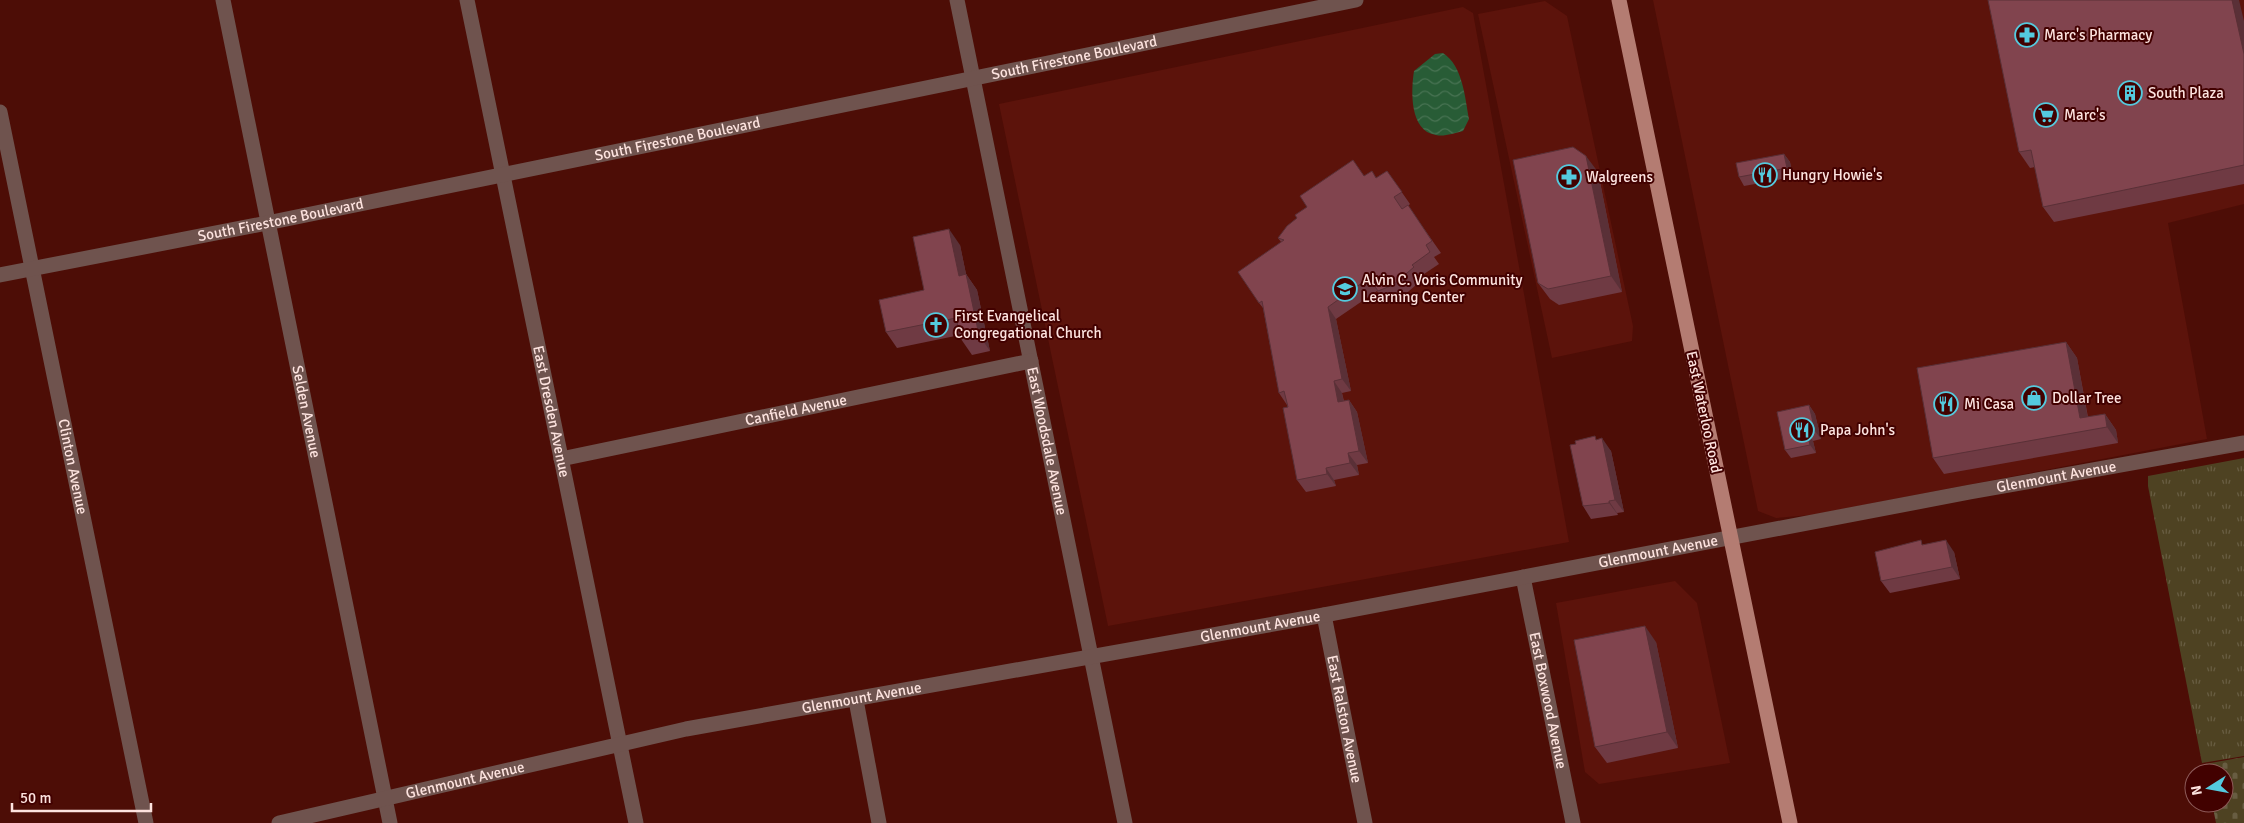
<svg xmlns="http://www.w3.org/2000/svg" width="2244" height="823" font-family="Signika,sans-serif">
  <defs>
    <pattern id="grass-tufts" width="24" height="20" patternUnits="userSpaceOnUse" patternTransform="scale(1.25)"><rect width="24" height="20" fill="#4e4222"/><path d="M3 7l-1-3M5 7V3M7 7l1-3M15 17l-1-3M17 17v-4M19 17l1-3" fill="none" stroke="#685d42"/></pattern>
    <pattern id="cemetery-stones" width="16" height="16" patternUnits="userSpaceOnUse" patternTransform="scale(1.25)"><rect width="16" height="16" fill="#4e4222"/><path d="M2 7V4a2 2 0 0 1 4 0v3zM10 15v-3a2 2 0 0 1 4 0v3z" fill="#685d42"/></pattern>
    <pattern id="water-waves" width="16" height="10" patternUnits="userSpaceOnUse" patternTransform="scale(1.25)"><rect width="16" height="10" fill="#285c36"/><path d="M0 5q4-4 8 0t8 0" fill="none" stroke="#487353"/></pattern>
  </defs>
  <rect width="100%" height="100%" fill="#4d0d06"/>
  <path fill="#5c130b" d="M1653,0H2244V204L2168,223L2207,439L1811,515L1776,518L1758,511Z
    M1545,1L1567,16L1633,326L1632,341L1552,358L1478,14Z
    M1463,7L1473,13L1569,542L1108,626L999,104Z
    M1675,581L1697,603L1730,763L1599,784L1585,772L1556,603Z"/>
  <path fill="url(#grass-tufts)" d="M2244,458V756L2202,763L2148,486V476Z"/>
  <path fill="url(#cemetery-stones)" d="M2244,757V823H2216L2212,803H2224V773H2206L2205,764Z"/>
  <path fill="url(#water-waves)" d="M1443,53C1463,66 1465,98 1469,119L1463,131C1454,133 1444,137 1436,135C1409,131 1411,90 1414,71L1435,54Z"/>
  <g fill="none" stroke-linecap="round" stroke-linejoin="round">
    <g stroke="#6f534e" stroke-width="15">
      <path id="s1" d="M223,0L390,823"/>
      <path id="s2" d="M467,0L636,823"/>
      <path id="s3" d="M957,0L1125,823"/>
      <path id="s4" d="M0,112L146,823"/>
      <path id="s5" d="M0,275L267,223L1356,0"/>
      <path id="s6" d="M561,459L1031,361"/>
      <path id="s7" d="M1523,577L1573,823"/>
      <path id="s8" d="M1324,615L1365,823"/>
      <path d="M856,700L879,823"/>
      <path id="s9" d="M279,823L686,729L1324,615L1970,492L2244,443"/>
    </g>
    <path stroke="#b47c72" stroke-width="15" d="M1619,0L1790,823"/>
  </g>
  <path fill="#6f3a43" d="M2244,21V184L2054,222L2043,207L2035,167L2030,168L2019,152Z
    M1784,154L1790,162L1793,177L1744,186L1739,177Z
    M1387,171L1410,204L1408,206L1441,253L1434,257L1439,264L1421,276L1423,279L1402,297L1386,304L1377,291L1336,319L1351,391L1342,393L1344,401L1349,400L1357,412L1368,463L1357,465L1359,475L1334,480L1336,486L1306,492L1297,480L1287,405L1279,393L1263,308L1259,303L1281,242L1278,238L1364,176L1376,178Z
    M1598,172L1622,292L1559,305L1550,299L1538,283Z
    M960,245L966,274L977,290L990,351L972,355L961,339L960,335L897,348L886,332L924,290Z
    M2066,342L2077,358L2088,417L2105,414L2116,430L2118,443L1944,474L1933,458Z
    M1809,405L1815,414L1821,439L1813,441L1816,453L1791,458L1785,450Z
    M1597,440L1611,451L1624,512L1617,513L1618,515L1591,519L1583,506Z
    M1924,544L1954,552L1960,579L1890,593L1881,581Z
    M1656,642L1678,748L1607,763L1595,747Z"/>
  <path fill="#5a3037" d="M2232,0H2239L2244,21V54Z
    M1784,154L1790,162L1793,177L1787,168Z
    M1586,156L1598,172L1622,292L1611,276Z
    M949,229L960,245L966,274L977,290L990,351L979,335L959,276Z
    M1328,307L1336,319L1351,391L1342,379Z
    M2066,342L2077,358L2090,430L2080,418Z
    M1334,381L1342,393L1346,414L1338,402Z
    M1349,400L1357,412L1368,463L1359,451Z
    M1809,405L1815,414L1821,439L1815,431Z
    M2105,414L2116,430L2118,443L2107,427Z
    M1807,432L1813,441L1816,453L1810,445Z
    M1602,438L1611,451L1624,512L1615,500Z
    M1348,453L1357,465L1359,475L1350,463Z
    M1326,468L1334,480L1336,486L1327,474Z
    M1609,501L1617,513L1618,515L1609,503Z
    M1946,540L1954,552L1960,579L1952,567Z
    M1645,626L1656,642L1678,748L1667,732Z"/>
  <path fill="#81444e" stroke="#5a3037" d="M1988,0H2232L2244,54V165L2043,207L2031,150L2019,152Z
    M1573,147L1586,156L1611,276L1548,289L1538,283L1513,160Z
    M1784,154L1787,168L1739,177L1736,163Z
    M1353,160L1364,176L1372,171L1376,178L1387,171L1402,192L1394,197L1402,209L1408,205L1432,241L1426,245L1430,252L1412,265L1414,267L1393,285L1378,291L1369,278L1328,307L1342,379L1334,381L1338,402L1349,400L1359,451L1348,453L1350,463L1326,468L1327,474L1297,480L1283,408L1288,407L1284,391L1279,393L1262,301L1259,303L1238,272L1284,240L1278,238L1287,226L1297,218L1295,215L1307,207L1300,196Z
    M949,229L959,276L966,274L979,335L961,339L956,318L886,332L879,300L924,290L913,237Z
    M2066,342L2080,418L2105,414L2107,427L1933,458L1917,368Z
    M1809,405L1815,431L1807,432L1810,445L1785,450L1777,412Z
    M1595,436L1596,440L1602,438L1615,500L1609,501V503L1583,506L1570,445L1576,444L1575,441Z
    M1921,540L1922,545L1946,540L1952,567L1881,581L1875,552Z
    M1645,626L1667,732L1595,747L1574,640Z"/>
  <defs>
    <g id="pharmacy-ring" transform="scale(1.25)"><circle r="9.5" fill="#420100" stroke="#54cade" stroke-width="1.5"/><path d="M-2-6h4v4h4v4h-4v4h-4v-4h-4v-4h4Z" fill="#54cade"/></g>
    <g id="building-ring" transform="scale(1.25)"><circle r="9.5" fill="#420100" stroke="#54cade" stroke-width="1.5"/><path d="M-4-6H4V6H1V3H-1V6H-4ZM-2.5-4.3h1.7v1.8h-1.7ZM.8-4.3h1.7v1.8H.8ZM-2.5-1h1.7V.8h-1.7ZM.8-1h1.7V.8H.8Z" fill="#54cade"/></g>
    <g id="supermarket-ring" transform="scale(1.25)"><circle r="9.5" fill="#420100" stroke="#54cade" stroke-width="1.5"/><path d="M-6-5.5h2.5l.6 2H6L4.5 2H-2.5L-4.4-4H-6ZM-1.5 3.2a1.3 1.3 0 1 0 .1 0ZM3 3.2a1.3 1.3 0 1 0 .1 0Z" fill="#54cade"/></g>
    <g id="restaurant-ring" transform="scale(1.25)"><circle r="9.5" fill="#420100" stroke="#54cade" stroke-width="1.5"/><path d="M-5-6h1v4h1v-4h1v4h1v-4h1v5L-1.5 .5V6h-2V.5L-5-1ZM5-6V6H3V1.5H1.5Q1.5-4 5-6Z" fill="#54cade"/></g>
    <g id="school-ring" transform="scale(1.25)"><circle r="9.5" fill="#420100" stroke="#54cade" stroke-width="1.5"/><path d="M0-5L7-2L0 1L-7-2ZM-4 1L0 2.5L4 1V4Q0 6-4 4Z" fill="#54cade"/></g>
    <g id="church-ring" transform="scale(1.25)"><circle r="9.5" fill="#420100" stroke="#54cade" stroke-width="1.5"/><path d="M-1.2-6h2.4v3.5h3.3v2.4h-3.3V6h-2.4V-.1h-3.3v-2.4h3.3Z" fill="#54cade"/></g>
    <g id="shop-ring" transform="scale(1.25)"><circle r="9.5" fill="#420100" stroke="#54cade" stroke-width="1.5"/><path d="M-5-2.5h2.3a2.7 3.5 0 0 1 5.4 0H5L5.5 6h-11ZM-1.5-2.5h3a1.5 2.3 0 0 0-3 0Z" fill="#54cade"/></g>
  </defs>
  <g fill-rule="evenodd">
    <use href="#pharmacy-ring" x="2027" y="35"/>
    <use href="#building-ring" x="2130" y="93"/>
    <use href="#supermarket-ring" x="2046" y="115"/>
    <use href="#restaurant-ring" x="1765" y="175"/>
    <use href="#pharmacy-ring" x="1569" y="177"/>
    <use href="#school-ring" x="1345" y="289"/>
    <use href="#church-ring" x="936" y="325"/>
    <use href="#shop-ring" x="2034" y="398"/>
    <use href="#restaurant-ring" x="1946" y="404"/>
    <use href="#restaurant-ring" x="1802" y="430"/>
  </g>
  <g text-anchor="middle" dominant-baseline="central" stroke-width="4" stroke-linejoin="round" paint-order="stroke">
    <g font-size="15" fill="#fde3df" stroke="#420100" text-anchor="start">
      <text x="2044" y="35">Marc's Pharmacy</text>
      <text x="2148" y="93">South Plaza</text>
      <text x="2064" y="115">Marc's</text>
      <text x="1782" y="175">Hungry Howie's</text>
      <text x="1586" y="177">Walgreens</text>
      <text x="1362" y="280">Alvin C. Voris Community<tspan x="1362" dy="17">Learning Center</tspan></text>
      <text x="954" y="316">First Evangelical<tspan x="954" dy="17">Congregational Church</tspan></text>
      <text x="2052" y="398">Dollar Tree</text>
      <text x="1964" y="404">Mi Casa</text>
      <text x="1820" y="430">Papa John's</text>
    </g>
    <g font-size="15" fill="#fde3df" stroke="#420100">
      <text stroke="none"><textPath href="#s5" startOffset="1096">South Firestone Boulevard</textPath></text>
      <text stroke="none"><textPath href="#s5" startOffset="691">South Firestone Boulevard</textPath></text>
      <text stroke="none"><textPath href="#s5" startOffset="286">South Firestone Boulevard</textPath></text>
      <text stroke="none"><textPath href="#s6" startOffset="240">Canfield Avenue</textPath></text>
      <text stroke="none"><textPath href="#s1" startOffset="420">Selden Avenue</textPath></text>
      <text stroke="none"><textPath href="#s2" startOffset="420">East Dresden Avenue</textPath></text>
      <text transform="translate(1704 412) rotate(78)">East Waterloo Road</text>
      <text stroke="none"><textPath href="#s3" startOffset="450">East Woodsdale Avenue</textPath></text>
      <text stroke="none"><textPath href="#s4" startOffset="362">Clinton Avenue</textPath></text>
      <text stroke="none"><textPath href="#s9" startOffset="1811">Glenmount Avenue</textPath></text>
      <text stroke="none"><textPath href="#s9" startOffset="1406">Glenmount Avenue</textPath></text>
      <text stroke="none"><textPath href="#s9" startOffset="1001">Glenmount Avenue</textPath></text>
      <text stroke="none"><textPath href="#s9" startOffset="596">Glenmount Avenue</textPath></text>
      <text stroke="none"><textPath href="#s7" startOffset="126">East Boxwood Avenue</textPath></text>
      <text stroke="none"><textPath href="#s8" startOffset="106">East Ralston Avenue</textPath></text>
      <text stroke="none"><textPath href="#s9" startOffset="191">Glenmount Avenue</textPath></text>
    </g>
  </g>
  <g transform="translate(2209 788) rotate(259)"><circle r="24" fill="#420100" stroke="#8d5b59"/>
  <path d="M0-4L9 19L0 12L-9 19Z" fill="#54cade"/>
  <text y="-8" font-size="14" font-weight="bold" text-anchor="middle" fill="#fde3df">N</text>
  </g>
  <path d="M12 803v8h139v-8" fill="none" stroke="#fde3df" stroke-width="2.5"/>
  <text x="20" y="803" font-size="15" fill="#fde3df" stroke="#420100" stroke-width="4" paint-order="stroke">50 m</text>
</svg>
